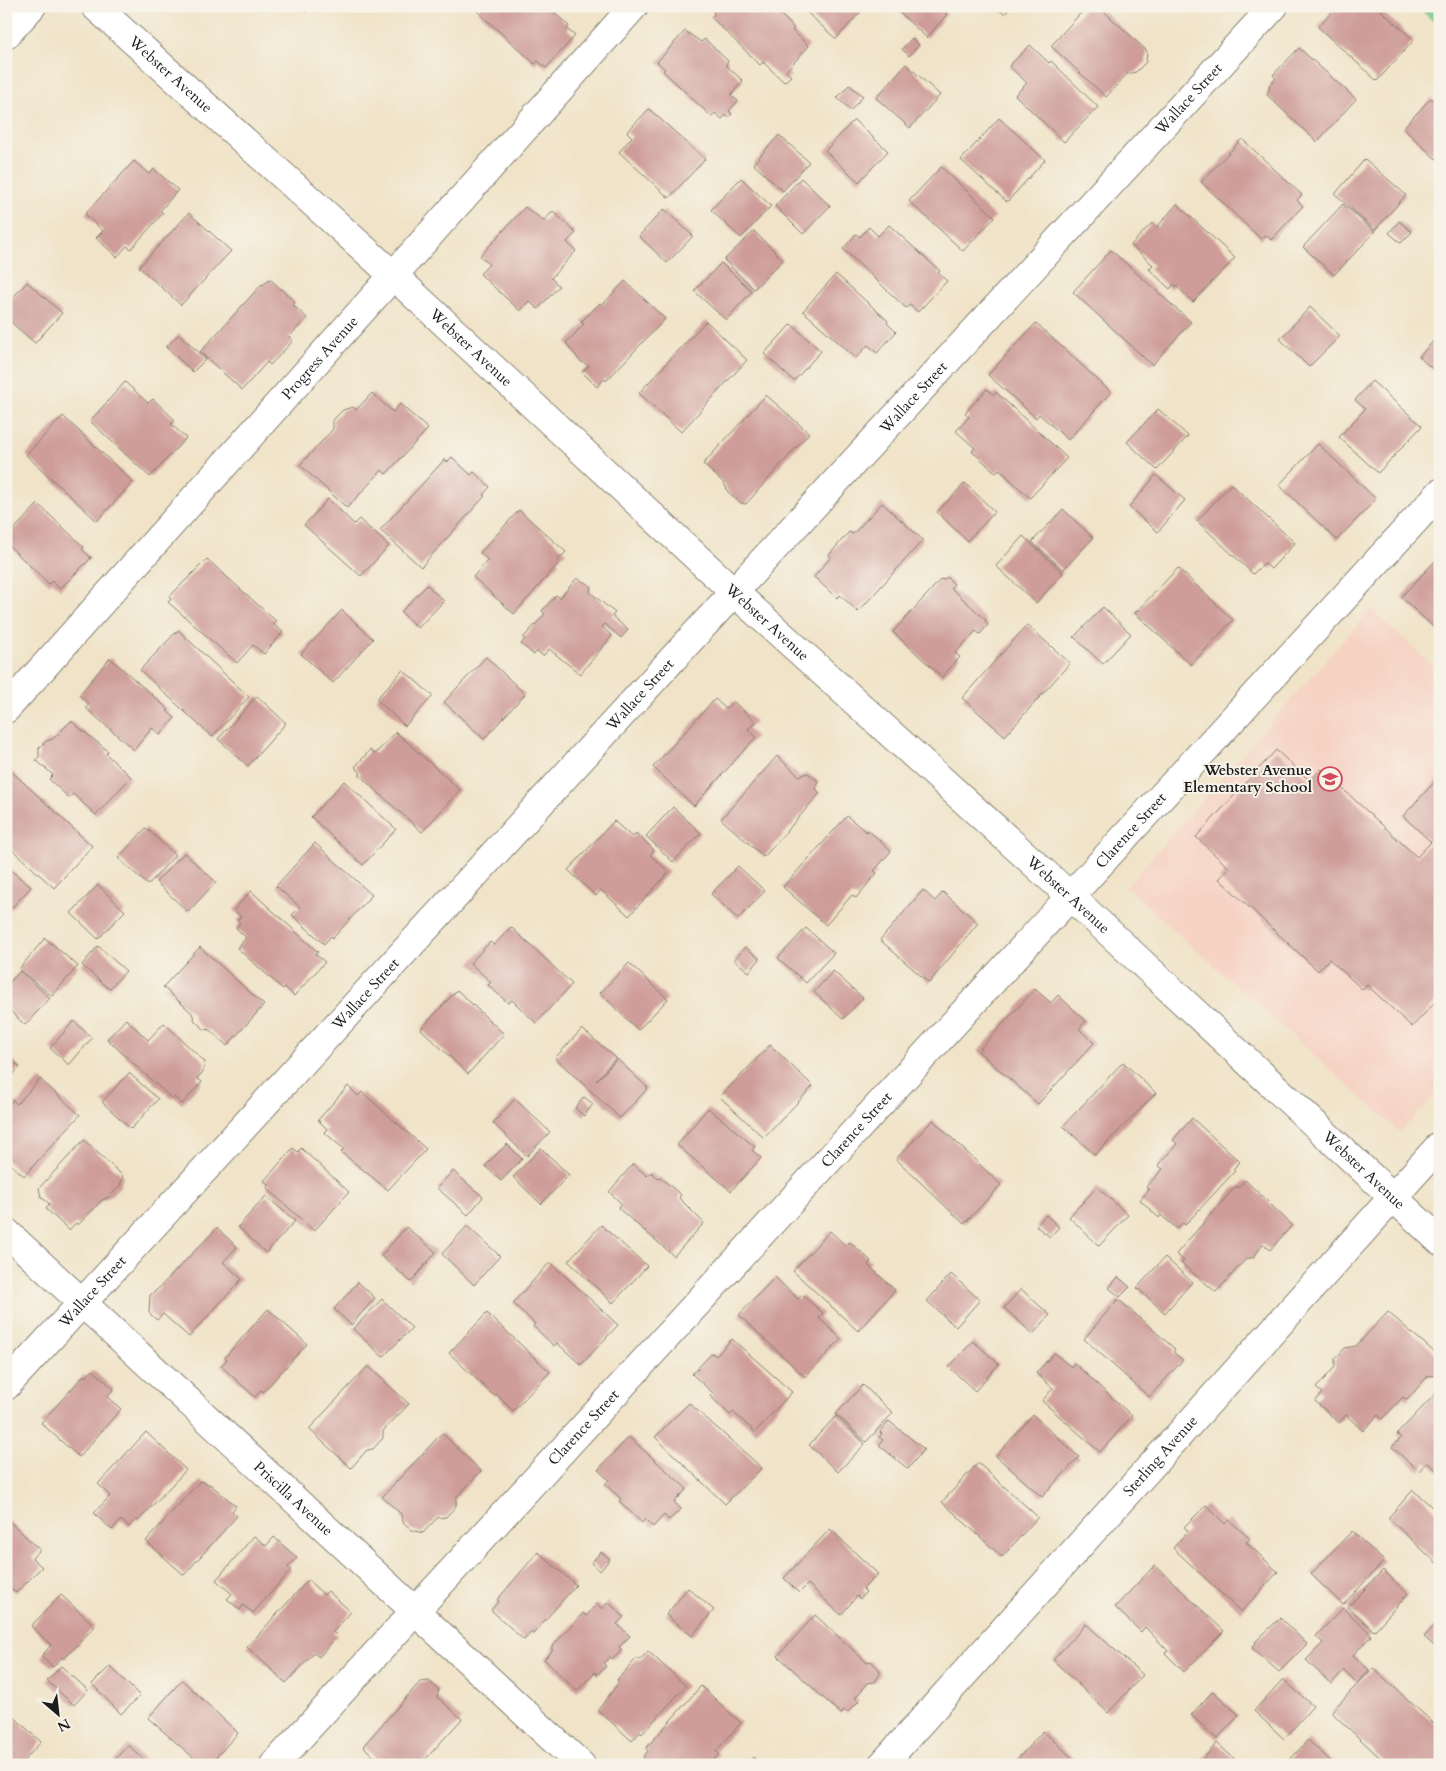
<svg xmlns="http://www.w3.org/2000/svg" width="1446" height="1771" font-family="Cardo,serif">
  <rect width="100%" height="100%" fill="#f7f3e8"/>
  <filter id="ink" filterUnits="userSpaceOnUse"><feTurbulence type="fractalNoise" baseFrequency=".02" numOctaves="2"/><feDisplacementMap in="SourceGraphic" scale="10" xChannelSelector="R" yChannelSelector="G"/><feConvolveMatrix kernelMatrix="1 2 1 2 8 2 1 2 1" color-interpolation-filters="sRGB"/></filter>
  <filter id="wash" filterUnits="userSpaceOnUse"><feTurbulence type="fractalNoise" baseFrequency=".0096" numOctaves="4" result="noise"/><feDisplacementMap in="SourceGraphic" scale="20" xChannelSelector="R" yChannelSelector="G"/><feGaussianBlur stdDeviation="1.12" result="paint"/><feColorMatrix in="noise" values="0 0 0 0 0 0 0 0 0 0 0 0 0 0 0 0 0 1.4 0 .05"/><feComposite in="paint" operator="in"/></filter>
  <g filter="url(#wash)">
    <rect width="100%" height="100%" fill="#f0e3c8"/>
    <path fill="#f6d2c3" d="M1371,609L1440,672V1089L1400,1132L1126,887Z"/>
    <path fill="#7fd294" stroke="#4e7758" d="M1418,6H1440V27Z"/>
    <g id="blocks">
      <path fill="#ce9c99" d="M299,6H311L306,12Z
        M481,6H547L569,26L567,29L575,36L546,68L538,61L535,64L477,11Z
        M712,6H772L794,28L792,30L809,46L786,71L791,76L784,82L763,62L760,65L711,17L714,15Z
        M800,6H866L836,39Z
        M906,6H938L947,14L927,38L900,13Z
        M996,6H1011L1005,14Z
        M1087,6H1098L1147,51L1146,62L1136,72L1127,74L1106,97L1051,46Z
        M1337,6H1376L1414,40L1377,81L1318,27Z
        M685,31L701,42L705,39L728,61L726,65L743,81L731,95L738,101L729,111L732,114L728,118L726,115L722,119L715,113L712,117L663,71L665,69L657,62Z
        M912,38L919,45L909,56L902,49Z
        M1030,45L1049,63L1051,61L1098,107L1064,142L1015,95L1027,83L1009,66Z
        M1299,48L1356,99L1317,142L1267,95L1270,85L1276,78L1273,75Z
        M906,64L940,95L910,128L876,98Z
        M849,85L863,96L851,110L837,98Z
        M1431,98L1440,106V154L1436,159L1403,128Z
        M649,109L705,159L669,198L619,152L632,137L627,132Z
        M999,118L1045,160L1007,202L961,160Z
        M854,120L888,151L859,182L825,151Z
        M779,135L809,162L783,191L753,164Z
        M1242,139L1302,195L1297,200L1303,206L1271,240L1266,235L1261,239L1201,182Z
        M1365,159L1406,195L1375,230L1335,194Z
        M134,161L149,174L154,169L178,190L160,211L163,213L131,249L127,246L117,257L96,238L103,231L85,214Z
        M941,167L995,217L963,251L909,201Z
        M741,178L771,206L741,238L711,210Z
        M801,178L830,206L803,234L775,206Z
        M1177,204L1235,258L1193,302L1174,284L1170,289L1149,269L1153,265L1131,245L1152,223L1157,227Z
        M1343,204L1375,232L1334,275L1303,247Z
        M525,207L544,221L553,211L576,233L567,242L576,251L551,278L559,286L538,309L529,301L520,311L480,274L489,264L480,256Z
        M664,209L693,236L667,263L639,236Z
        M189,213L231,251L181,305L139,267Z
        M1399,221L1412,232L1401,243L1389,233Z
        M889,225L940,271L938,273L947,281L918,312L910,305L906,308L843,249L856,234L860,237L869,227L878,236Z
        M754,231L783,260L754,289L724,260Z
        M1111,250L1191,322L1152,365L1073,292Z
        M721,263L752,291L726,320L694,291Z
        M836,274L888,321L887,323L896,332L877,353L868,345L856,358L803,311Z
        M270,279L295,302L293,305L307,318L289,337L293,341L270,365L267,362L242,390L200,352L262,284L263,285Z
        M625,281L665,319L606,381L604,379L597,387L582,372L589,366L580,361L566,343L584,324L581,322L600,303L602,305Z
        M27,282L62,313L35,343L6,318V305Z
        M1310,307L1340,336L1309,367L1280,339Z
        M706,321L747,360L681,432L639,393Z
        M1036,323L1111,392L1068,440L1039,414L1036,418L988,375Z
        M791,324L821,351L794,381L764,354Z
        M179,334L206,359L193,372L166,347Z
        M1440,334V376L1419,357Z
        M1372,381L1422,426L1378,473L1339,437L1365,409L1355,400Z
        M125,382L148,403L153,399L175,420L171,424L186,438L150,477L90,421Z
        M987,389L994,395L996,392L1067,458L1030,498L999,469L996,473L972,451L975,448L956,431L969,417L965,413Z
        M372,393L393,412L400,404L428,429L386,474L382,470L347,508L300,465L333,429V420L343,410L353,407L356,410Z
        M766,395L809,433L746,504L741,503L728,492L724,483L703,464Z
        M1158,409L1188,436L1157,470L1127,442Z
        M63,416L133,482L97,521L26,455Z
        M1318,444L1376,499L1337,540L1279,485Z
        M452,457L471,475L474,472L490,487L483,495L485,496L421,567L380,530L445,459L447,462Z
        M1156,475L1185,500L1158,532L1129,507Z
        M965,483L995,512L967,541L937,512Z
        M1231,484L1295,543L1271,569L1264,563L1253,574L1197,521Z
        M328,499L354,524L359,519L389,546L361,576L304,525Z
        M882,503L923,540L858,612L840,595L837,598L814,577L831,557L829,555L849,532L853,534Z
        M38,504L84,547L82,549L91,558L60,589L52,581L49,584L6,543V538Z
        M1063,509L1093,538L1063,570L1032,542Z
        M519,510L566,552L557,561L559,563L514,614L473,577L488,560L480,553Z
        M1023,536L1063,573L1036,603L996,566Z
        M1440,556V633L1401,597Z
        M207,559L276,621L273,624L283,632L264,654L253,645L237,663L168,602L171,599L169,597Z
        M1178,568L1233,620L1191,665L1135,613Z
        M947,577L954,584L951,588L986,620L985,621L988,625L980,634L976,631L955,653L960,657L942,677L893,632L941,579L943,580Z
        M577,578L591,586L590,592L615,613L612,616L628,630L621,638L605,624L602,627L612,636L580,674L549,649L543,656L537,651L534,655L521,644L525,639L523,638L545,614L542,611L556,595L560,598Z
        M427,585L444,601L418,628L401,612Z
        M1103,607L1131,634L1103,664L1074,637Z
        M342,610L373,639L333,683L301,654Z
        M1027,625L1070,663L1005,736L962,698Z
        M178,630L249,697L212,737L140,670Z
        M486,657L525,694L484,739L444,702Z
        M110,658L169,710L167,711L175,718L160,735L152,728L134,750L86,708L89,704L79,695Z
        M403,670L433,696L405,726L376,699Z
        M257,696L286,723L248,766L218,739Z
        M715,699L726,709L733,701L756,722L748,729L756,737L694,806L653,767Z
        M71,721L108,751L106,754L131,777L96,815L73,794L69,798L49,779L53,775L36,760L39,757V748L46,741L53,739Z
        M396,732L460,790L422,832L359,775L361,773L355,767L370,750L375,754Z
        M1276,750L1310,781L1321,769L1417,857L1431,842L1403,816L1440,776V997L1412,1027L1367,985L1363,990L1329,959L1318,971L1219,879L1229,868L1196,837Z
        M777,756L799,776L808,773L818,781L816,789L820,793L764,857L721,819Z
        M10,770L92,846L54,888L6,844V774Z
        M344,781L396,829L363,865L311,817Z
        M673,807L701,833L673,862L646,836Z
        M847,816L866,832L868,830L891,851L874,871L877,873L856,898L852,895L826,925L783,887Z
        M614,821L632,837L636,833L654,850L650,855L669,872L629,916L601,890L596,896L568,870Z
        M146,828L175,855L148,885L118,858Z
        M315,843L372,895L333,938L331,936L324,944L292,915L300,907L276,886Z
        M184,853L216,882L188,912L156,882Z
        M6,866L31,887L6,914Z
        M738,866L765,891L738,919L711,894Z
        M98,885L125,911L98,939L71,913Z
        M923,890L935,901L943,892L978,923L929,983L880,940Z
        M251,891L318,952L315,954L325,962L294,996L285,987L283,989L237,948L246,938L236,928L240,923L237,920L241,917L234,910Z
        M511,927L572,984L536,1023L512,1000L508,1003L488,985L491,982L470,963L490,942L494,945Z
        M806,928L834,953L806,983L778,958Z
        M45,938L78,966L52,996L19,969Z
        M98,946L126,971L109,989L82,965Z
        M200,947L264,1005L227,1046L210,1030L204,1029L195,1021L192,1013L163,987Z
        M745,947L760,959L749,972L734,960Z
        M629,963L668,999L638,1030L600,993Z
        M20,971L50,998L25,1025L6,1007V986Z
        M833,971L863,998L843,1019L814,992Z
        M1035,989L1051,1003L1058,995L1086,1021L1079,1029L1094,1043L1038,1104L978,1051Z
        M457,990L504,1034L468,1074L421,1029Z
        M126,1019L148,1040L164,1023L205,1062L203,1072L197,1078L202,1082L182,1104L174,1097L172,1099L107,1039Z
        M74,1021L92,1038L69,1065L50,1048Z
        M582,1029L616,1058L596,1081L617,1059L648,1088L620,1118L555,1058Z
        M770,1045L813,1086L764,1138L720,1097Z
        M6,1054L20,1067L6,1082Z
        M1123,1062L1156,1093L1095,1155L1063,1126Z
        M129,1073L158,1099L131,1129L102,1102Z
        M40,1079L80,1115L24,1176L6,1160V1108L13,1100L17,1104Z
        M348,1086L358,1096L362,1092L426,1149L388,1190L341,1152L344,1149L324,1132L327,1129L318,1120Z
        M584,1097L593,1104L584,1116L575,1108Z
        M515,1099L550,1132L527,1156L493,1123Z
        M708,1108L755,1147L752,1150L761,1158L731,1191L677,1145Z
        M1192,1118L1240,1162L1233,1169L1235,1171L1185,1225L1183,1223L1177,1229L1161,1215L1159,1218L1140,1200L1149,1190L1146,1187L1163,1169L1158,1165L1177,1144L1173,1140Z
        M933,1120L1001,1185L964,1224L896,1159Z
        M84,1140L123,1176L120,1186L109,1197L102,1200L78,1225L76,1223L69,1230L46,1209L50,1204L41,1197L39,1188Z
        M507,1144L522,1159L501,1181L485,1166Z
        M293,1148L298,1152L301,1148L349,1192L314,1231L267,1188L269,1185L264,1181Z
        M541,1148L569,1175L541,1204L513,1177Z
        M633,1164L647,1176L651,1172L658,1178L660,1177L681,1195L679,1198L704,1223L674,1256L618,1208L622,1204L609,1192Z
        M453,1171L483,1197L468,1215L437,1188Z
        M1245,1180L1292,1225L1270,1250L1263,1244L1254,1257L1246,1259L1216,1292L1181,1263L1184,1261L1176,1254L1236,1186L1238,1188Z
        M1097,1187L1128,1215L1099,1246L1069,1217Z
        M266,1196L295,1221L266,1253L238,1227Z
        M1046,1215L1059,1227L1050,1237L1036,1226Z
        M601,1225L647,1266L613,1303L568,1261Z
        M467,1226L500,1256L474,1285L442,1254Z
        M406,1227L436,1252L411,1282L381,1256Z
        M217,1228L237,1247L223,1262L242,1279L189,1337L163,1314L157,1320L149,1313L150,1295L158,1289Z
        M830,1231L846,1246L850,1242L871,1261L868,1265L895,1290L858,1331L793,1271Z
        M1165,1257L1192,1282L1165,1313L1137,1288Z
        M550,1262L618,1325L581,1365L557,1343L554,1346L533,1326L535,1324L513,1303Z
        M951,1274L980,1300L956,1327L927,1301Z
        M775,1277L798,1299L802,1295L823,1313L819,1318L841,1339L805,1377L739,1315Z
        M1118,1277L1130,1287L1120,1297L1109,1288Z
        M358,1282L375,1298L351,1325L334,1309Z
        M1021,1289L1050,1315L1033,1334L1004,1308Z
        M382,1299L412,1328L383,1357L353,1329Z
        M1118,1299L1175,1349L1173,1352L1183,1360L1149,1397L1084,1339Z
        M268,1309L307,1344L263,1392L261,1390L255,1397L221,1366L227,1359L225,1357Z
        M1388,1312L1440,1357V1372L1438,1375L1428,1376L1407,1400L1403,1397L1382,1419L1378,1415L1363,1431L1346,1415L1339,1423L1315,1401L1322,1393L1316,1388L1335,1367V1359L1345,1348L1356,1346Z
        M487,1313L550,1372L513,1411L497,1395H493L449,1353Z
        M732,1339L792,1392L755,1432L733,1412L730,1415L710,1396L713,1393L692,1374L712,1353L716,1356Z
        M973,1341L999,1364L975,1391L949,1367Z
        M1054,1353L1071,1367L1074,1363L1132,1416L1100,1452L1042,1401L1053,1388L1036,1373Z
        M368,1366L409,1404L383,1431V1438L373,1449L367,1450L351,1468L309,1429Z
        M93,1370L114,1389L107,1397L121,1409L79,1457L41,1423L84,1375L86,1377Z
        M863,1385L893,1413L866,1442L836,1414Z
        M1440,1389V1473L1427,1462L1419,1471L1392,1447L1401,1438L1397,1434Z
        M689,1403L762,1468L725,1504L655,1437Z
        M1033,1415L1079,1457L1042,1497L996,1456Z
        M836,1416L865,1444L838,1472L809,1445Z
        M889,1421L924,1449L908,1469L879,1445L883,1440L879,1437L882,1434L880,1432Z
        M146,1432L186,1470L138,1521L136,1519L129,1527L121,1520L112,1530L94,1513L110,1496L98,1484Z
        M442,1433L481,1471L456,1498V1506L446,1517L437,1518L423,1533L412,1530L403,1522L401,1514L382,1497Z
        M629,1437L687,1489L674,1502L681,1509L669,1520L664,1515L653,1527L645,1519L642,1523L619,1501L621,1499L605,1484L609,1480L598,1470Z
        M978,1463L1038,1517L1002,1557L942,1502Z
        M200,1481L211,1485L236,1506L232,1511L237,1516L184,1575L146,1541Z
        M1413,1490L1440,1514L1439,1565L1388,1518Z
        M1206,1505L1225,1524L1229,1520L1250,1539L1246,1542L1278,1572L1241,1612L1173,1548L1188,1531L1184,1527Z
        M6,1518L40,1550L32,1558L42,1567L16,1593L8,1586L6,1587Z
        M830,1529L878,1574L863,1589L866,1592L860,1599L857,1596L841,1615L808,1584L799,1593L784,1578Z
        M1352,1531L1384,1561L1343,1605L1311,1574Z
        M254,1536L266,1546L274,1537L297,1558L288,1567L291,1570L253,1613L243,1605L240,1610L227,1599L232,1594L216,1580Z
        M538,1552L576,1585L533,1634L531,1632L524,1640L491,1610L499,1601L497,1600Z
        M601,1552L610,1559L600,1571L591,1563Z
        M1155,1565L1224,1631L1184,1672L1165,1653L1168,1651L1145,1627L1141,1632L1115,1607Z
        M1383,1570L1408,1594L1374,1631L1348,1607Z
        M308,1580L324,1595L328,1591L351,1612L333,1632L337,1636L319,1657L314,1653L286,1683L247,1647Z
        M688,1588L714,1610L692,1636L666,1615Z
        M61,1595L95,1626L64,1659L62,1657L53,1667L41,1657L51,1645L31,1626Z
        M608,1602L624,1617L617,1624L630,1636L619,1647L622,1650L613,1659L610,1657L603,1663L606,1666L597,1675L595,1672L577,1691L544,1659L553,1650L551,1648L583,1613L586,1616L597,1604L602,1609Z
        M1343,1608L1368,1631L1371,1636L1353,1655L1369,1670L1357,1683L1344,1670L1331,1684L1306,1660L1323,1643L1316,1636Z
        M815,1615L866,1662L871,1661L879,1669L880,1674L875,1682L868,1683L855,1698L859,1701L847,1713L844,1710L841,1714L778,1656Z
        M1280,1618L1307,1644L1279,1672L1252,1648L1256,1643L1255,1642Z
        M1440,1620V1651L1424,1637Z
        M1086,1624L1143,1675L1108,1713L1053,1660Z
        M648,1651L686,1686L642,1734L640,1732L632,1741L598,1710L619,1682L617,1680L637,1658L640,1660Z
        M61,1666L88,1690L74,1705L47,1681Z
        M110,1666L140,1696L121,1714L92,1684Z
        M1373,1668L1440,1729V1759L1434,1765H1388L1331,1712Z
        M1283,1679L1313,1706L1284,1739L1254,1711Z
        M182,1680L238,1733L209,1765H203L197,1759L196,1760L148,1718Z
        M429,1681L439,1690L437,1697L462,1719L420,1765H382L363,1746L420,1682Z
        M701,1686L741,1723L716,1751L719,1754L709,1765H648L643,1757L648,1751L646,1748Z
        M1213,1691L1239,1715L1217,1739L1191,1715Z
        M13,1716L41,1742L20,1765H6V1723Z
        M1043,1731L1080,1765H1012Z
        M1308,1740L1335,1765H1285Z
        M1217,1743L1241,1765H1198Z
        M128,1745L150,1765H110Z
        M753,1757L761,1765H746Z"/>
    </g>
  </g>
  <g filter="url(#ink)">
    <use href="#blocks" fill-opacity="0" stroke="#868072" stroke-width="1"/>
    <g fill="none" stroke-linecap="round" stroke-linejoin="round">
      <g stroke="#868072" stroke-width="30">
        <g id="street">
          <path d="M6,35L32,6"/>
          <path id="s1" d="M6,709L634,6"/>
          <path id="s2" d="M6,1232L581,1765"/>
          <path id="s3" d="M6,1386L734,592L1274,6"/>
          <path id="s4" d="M274,1765L1440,493"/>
          <path id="s5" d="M882,1765L1440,1145"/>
        </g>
      </g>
      <g stroke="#868072" stroke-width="30">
        <g id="secondary">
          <path id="s6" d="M95,6L394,276L734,592L1069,895L1440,1241"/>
        </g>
      </g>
      <use href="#street" stroke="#fff" stroke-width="28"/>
      <use href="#secondary" stroke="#fff" stroke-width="28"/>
    </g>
  </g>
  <defs>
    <g id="school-ring" transform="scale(1.25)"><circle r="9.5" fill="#f7f3e8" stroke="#d1495b" stroke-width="1.5"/><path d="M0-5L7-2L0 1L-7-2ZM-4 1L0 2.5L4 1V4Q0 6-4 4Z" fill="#d1495b"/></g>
  </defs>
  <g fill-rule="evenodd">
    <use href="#school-ring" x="1330" y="779"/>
  </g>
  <g text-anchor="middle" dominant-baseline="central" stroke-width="4" stroke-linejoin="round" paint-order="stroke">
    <g font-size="15" fill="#1c1c1c" stroke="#f7f3e8">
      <text stroke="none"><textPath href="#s6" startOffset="102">Webster Avenue</textPath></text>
      <text stroke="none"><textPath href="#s3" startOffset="1748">Wallace Street</textPath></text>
      <text stroke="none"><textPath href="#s6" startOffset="508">Webster Avenue</textPath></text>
      <text stroke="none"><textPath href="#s1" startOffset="471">Progress Avenue</textPath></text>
      <text stroke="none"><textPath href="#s3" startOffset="1342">Wallace Street</textPath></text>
      <text stroke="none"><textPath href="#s6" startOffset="912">Webster Avenue</textPath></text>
      <text stroke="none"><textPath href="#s3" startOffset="938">Wallace Street</textPath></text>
      <text stroke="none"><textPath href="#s4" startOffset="1268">Clarence Street</textPath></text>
      <text stroke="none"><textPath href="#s6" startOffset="1318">Webster Avenue</textPath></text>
      <text stroke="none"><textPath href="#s3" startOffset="532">Wallace Street</textPath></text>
      <text stroke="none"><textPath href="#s4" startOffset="862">Clarence Street</textPath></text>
      <text stroke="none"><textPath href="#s6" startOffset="1722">Webster Avenue</textPath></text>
      <text stroke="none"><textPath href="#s3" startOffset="128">Wallace Street</textPath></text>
      <text stroke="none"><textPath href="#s4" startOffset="458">Clarence Street</textPath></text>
      <text stroke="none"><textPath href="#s5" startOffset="416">Sterling Avenue</textPath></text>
      <text stroke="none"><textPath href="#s2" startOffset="392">Priscilla Avenue</textPath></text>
    </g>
    <g font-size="15" font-weight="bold" fill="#1c1c1c" stroke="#f7f3e8" text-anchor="end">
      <text x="1312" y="770">Webster Avenue<tspan x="1312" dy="17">Elementary School</tspan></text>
    </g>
  </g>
  <rect width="1446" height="1771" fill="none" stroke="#f7f3e8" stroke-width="25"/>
  <g transform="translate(58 1714) rotate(152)" stroke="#f7f3e8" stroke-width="4" paint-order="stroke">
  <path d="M0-4L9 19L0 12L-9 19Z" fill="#1c1c1c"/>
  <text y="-8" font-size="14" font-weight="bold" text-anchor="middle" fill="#1c1c1c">N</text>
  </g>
</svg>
